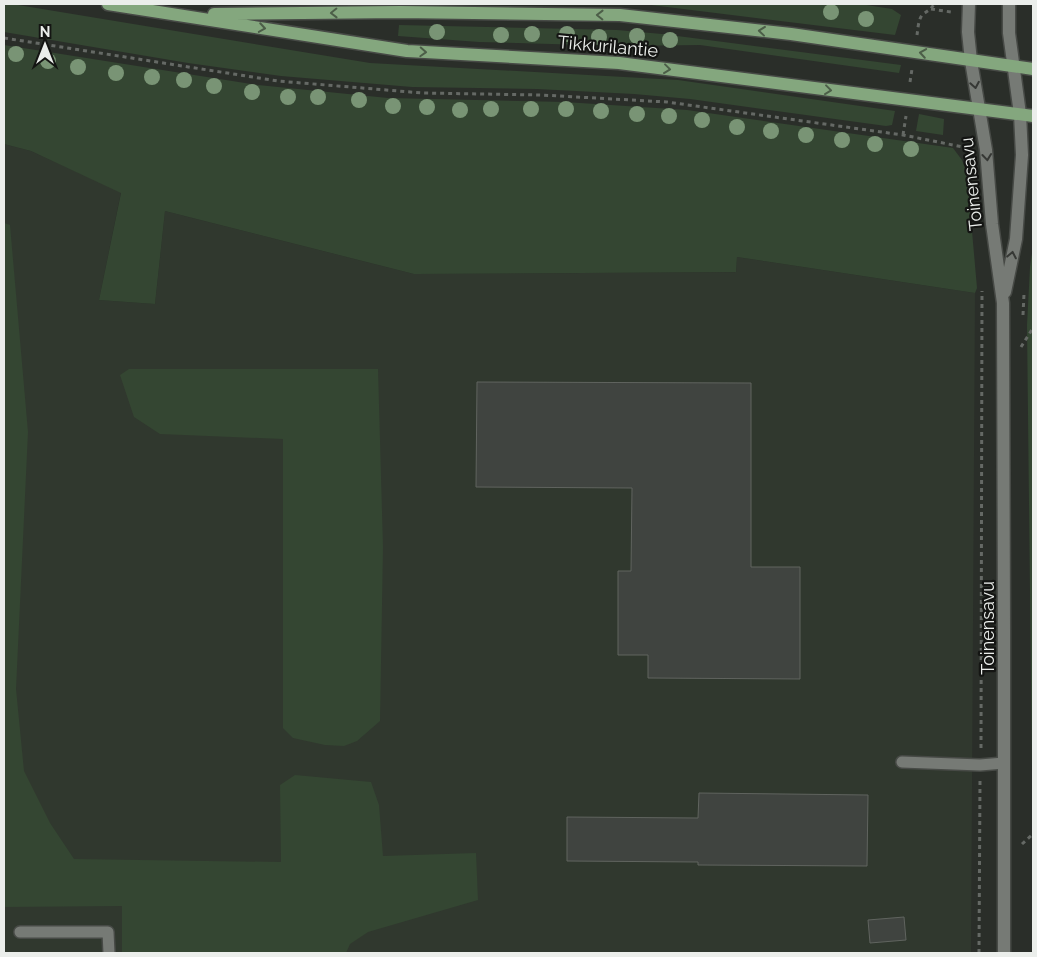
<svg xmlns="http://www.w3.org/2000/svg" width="1037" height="957" font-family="Raleway,sans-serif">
  <rect width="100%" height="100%" fill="#2a2e29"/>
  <path fill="#30382e" d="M4,144L31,151L121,192L99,300L155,304L165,211L414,274L736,272L737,257L975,293L971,953H4Z"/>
  <path fill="#344632" d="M4,4H12L370,63L678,80L895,111L892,125L886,126L690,99L634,94L537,89L412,87L281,76L188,63L4,32Z
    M643,4H860L892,9L901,15L895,35Z
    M399,25L617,30L662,34L901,65L899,73L700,45L621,46L479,42L398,36Z
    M4,45L258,85L388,98L565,102L687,110L953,148L962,160L967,174L977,288L975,293L737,257L736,272L414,274L165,211L155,304L99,300L121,193L31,151L4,144Z
    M919,114L944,119L943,135L916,131Z
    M4,223L10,225L28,432L16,689L24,771L50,823L74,859L281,862L280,785L295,775L371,782L379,805L383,856L476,853L478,900L368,932L350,944L346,953H122V906L4,907Z
    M1033,246V860L1027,325L1030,267Z
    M129,369H378L383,547L380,721L357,741L344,746L325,745L293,738L283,728V439L160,434L134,417L120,375Z"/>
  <path fill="#404440" stroke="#60645f" d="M477,382L751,383V567H800V679L648,678V655H618V571H631L632,488L476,487Z
    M699,793L868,795L867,866L698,865V862L567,861V817L698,818Z
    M904,917L906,940L870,943L868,920Z"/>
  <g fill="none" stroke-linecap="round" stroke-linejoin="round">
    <g stroke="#474a46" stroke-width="14">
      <path id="lane" d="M902,762L980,765L1004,763
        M20,932H108L109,953"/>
    </g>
    <g stroke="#474a46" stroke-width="15">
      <path id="secondary" d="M969,4L968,32L971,61L986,150L992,224L1003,303L1004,630V953
        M1005,292L1016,239L1022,155L1020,114L1009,33V4"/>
    </g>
    <g stroke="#474a46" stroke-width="15">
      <path id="primary" d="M108,4L407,51L619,63L1033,116
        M214,14L400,12L620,15L791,34L1033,69"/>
    </g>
    <path stroke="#656965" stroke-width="3" stroke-dasharray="4 4" stroke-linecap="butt" d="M931,9L951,12
      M917,35C918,29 918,21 922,15C927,11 931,10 934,4
      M4,38L278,81L422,93L541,95L667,102L903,135L968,148
      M910,82L912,69
      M903,135L906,116
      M1023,315L1024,294
      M1021,347L1033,328
      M981,748L982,291
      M1022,844L1033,834
      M979,953L980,781"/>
    <use href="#lane" stroke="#767a75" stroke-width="11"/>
    <use href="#secondary" stroke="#767a75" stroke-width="12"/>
    <use href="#primary" stroke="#84a77e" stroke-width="12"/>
  </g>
  <g fill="#799475">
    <circle cx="831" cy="12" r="8"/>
    <circle cx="866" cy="19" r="8"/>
    <circle cx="437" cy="32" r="8"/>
    <circle cx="532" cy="34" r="8"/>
    <circle cx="567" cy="34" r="8"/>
    <circle cx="501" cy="35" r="8"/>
    <circle cx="637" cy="36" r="8"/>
    <circle cx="599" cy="37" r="8"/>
    <circle cx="670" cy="40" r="8"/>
    <circle cx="16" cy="54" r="8"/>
    <circle cx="48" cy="61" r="8"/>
    <circle cx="78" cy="67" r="8"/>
    <circle cx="116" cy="73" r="8"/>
    <circle cx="152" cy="77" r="8"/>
    <circle cx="184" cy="80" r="8"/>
    <circle cx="214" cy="86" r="8"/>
    <circle cx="252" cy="92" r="8"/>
    <circle cx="288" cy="97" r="8"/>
    <circle cx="318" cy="97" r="8"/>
    <circle cx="359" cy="100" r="8"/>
    <circle cx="393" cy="106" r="8"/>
    <circle cx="427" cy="107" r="8"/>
    <circle cx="491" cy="109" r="8"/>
    <circle cx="531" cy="109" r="8"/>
    <circle cx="566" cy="109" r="8"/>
    <circle cx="460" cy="110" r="8"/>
    <circle cx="601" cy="111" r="8"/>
    <circle cx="637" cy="114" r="8"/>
    <circle cx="669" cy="116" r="8"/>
    <circle cx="702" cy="120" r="8"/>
    <circle cx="737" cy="127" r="8"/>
    <circle cx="771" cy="131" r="8"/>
    <circle cx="806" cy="135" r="8"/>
    <circle cx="842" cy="140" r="8"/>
    <circle cx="875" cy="144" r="8"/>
    <circle cx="911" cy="149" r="8"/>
  </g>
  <defs><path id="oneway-chevron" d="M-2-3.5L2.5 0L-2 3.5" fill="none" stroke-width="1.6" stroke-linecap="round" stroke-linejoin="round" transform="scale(1.25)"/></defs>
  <g stroke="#4c5e48">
    <use href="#oneway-chevron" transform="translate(334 13) rotate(179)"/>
    <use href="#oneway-chevron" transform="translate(600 15) rotate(-179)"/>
    <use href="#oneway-chevron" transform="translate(262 28) rotate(9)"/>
    <use href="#oneway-chevron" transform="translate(762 31) rotate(-174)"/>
    <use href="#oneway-chevron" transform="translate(423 52) rotate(3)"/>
    <use href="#oneway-chevron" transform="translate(923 53) rotate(-171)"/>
    <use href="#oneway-chevron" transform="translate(667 69) rotate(7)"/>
    <use href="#oneway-chevron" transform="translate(828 90) rotate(7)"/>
  </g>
  <g stroke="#363835">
    <use href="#oneway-chevron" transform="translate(975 85) rotate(80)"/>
    <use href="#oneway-chevron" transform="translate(987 157) rotate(84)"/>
    <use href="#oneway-chevron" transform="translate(1012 255) rotate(-79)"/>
  </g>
  <g text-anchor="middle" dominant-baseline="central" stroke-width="4.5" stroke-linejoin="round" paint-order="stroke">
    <g font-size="18" fill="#ebeeeb" stroke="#141513">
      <text transform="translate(608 46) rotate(5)">Tikkurilantie</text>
      <text transform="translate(971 184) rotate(-96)">Toinensavu</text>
      <text transform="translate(987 628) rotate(-90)">Toinensavu</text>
    </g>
  </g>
  <rect width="1037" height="957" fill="none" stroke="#ebeeeb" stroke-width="10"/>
  <g transform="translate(45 45)" stroke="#141513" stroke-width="4" paint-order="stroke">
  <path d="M0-4L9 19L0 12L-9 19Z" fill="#ebeeeb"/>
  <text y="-8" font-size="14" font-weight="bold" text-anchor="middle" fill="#ebeeeb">N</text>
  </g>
</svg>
